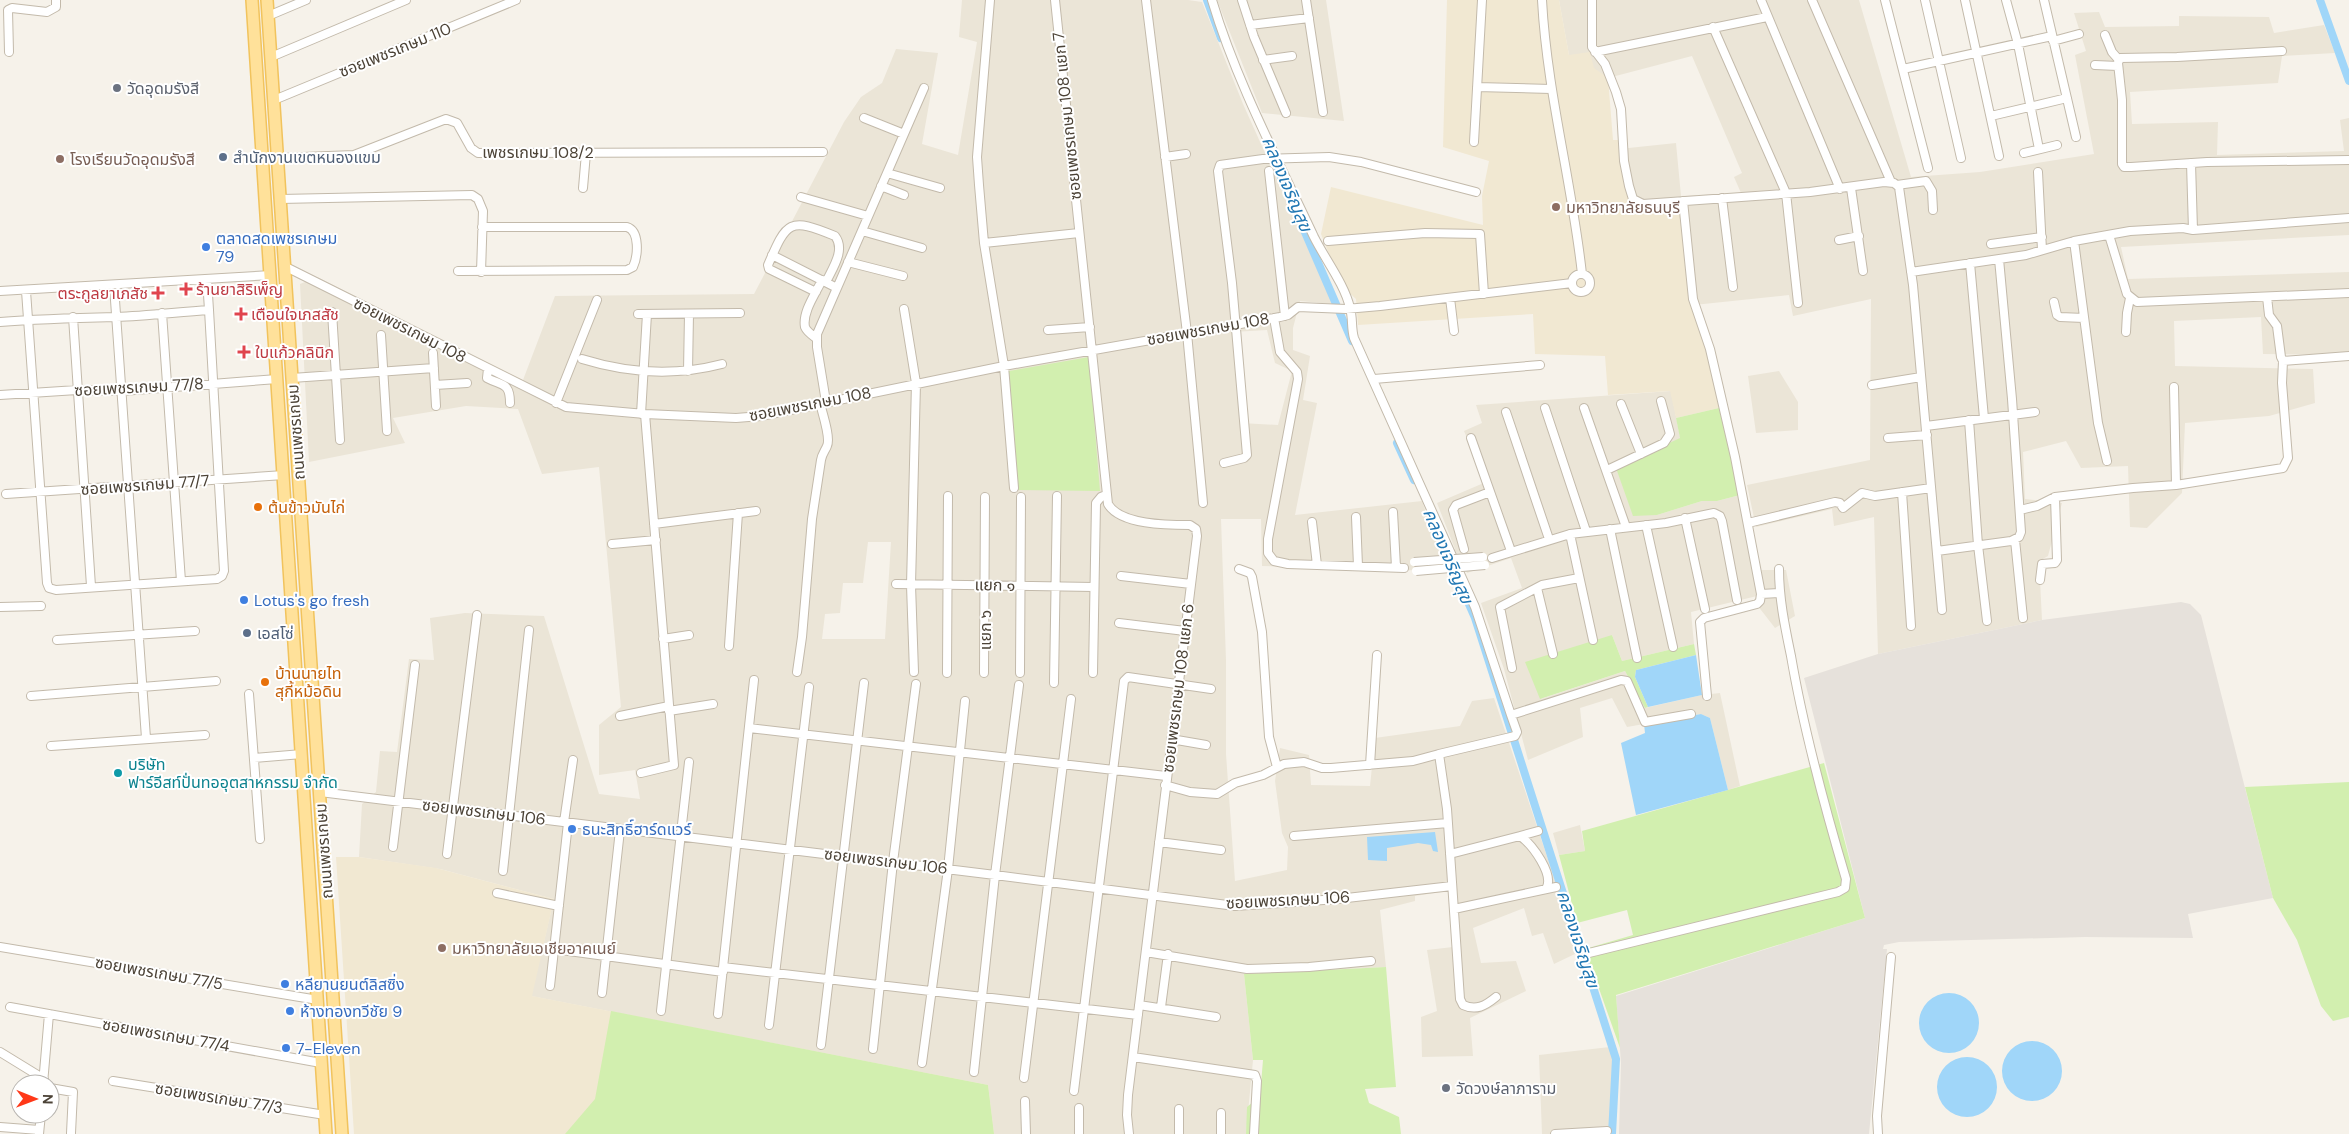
<svg xmlns="http://www.w3.org/2000/svg" width="2349" height="1134" font-family="'DM Sans','Noto Sans Thai',sans-serif">
  <rect width="100%" height="100%" fill="#f6f2ea"/>
  <path fill="#ebe5d7" fill-rule="evenodd" d="M962,0H1188L1202,2L1243,104L1333,304L1300,301L1293,328V350L1310,356L1303,400L1317,403L1295,515L1422,501L1439,550L1455,549L1437,503L1486,482L1464,431L1482,423L1476,405L1671,391L1680,437L1657,515L1702,501H1717L1740,495L1755,575L1762,570H1786L1795,616L1775,628L1754,601L1757,596L1691,612L1694,644L1622,661L1612,635L1541,699L1625,671L1645,708L1702,695L1720,693L1740,786L1728,790L1710,718L1701,714L1627,727L1612,698L1580,708L1583,737L1528,760L1504,669L1481,603L1522,588L1511,558L1467,573L1465,567L1397,571L1262,566L1261,519H1221L1226,660V754L1235,881L1287,870L1288,847L1282,833L1275,781L1280,748L1309,755L1311,785L1370,786L1375,738L1460,726L1472,701L1494,698L1579,952L1554,964L1543,933L1532,936L1524,908L1473,928L1481,963L1516,961L1526,991L1470,1018L1473,1056L1422,1057L1421,1017L1437,1011L1427,950L1453,947L1448,891L1415,896V901L1380,910L1386,967L1244,974L1253,1060L1246,1134H994L988,1085L531,996L554,899L440,869L359,857L362,804L376,792L380,751L397,752L409,659L434,660L430,618L465,613L544,616L599,794L640,799L635,770L599,775V725L621,707L599,467L542,474L518,409L466,406L393,418L405,443L309,462L300,284L317,277L523,380L555,296L754,294L844,122L861,97L882,83L896,49L938,53L922,144L958,155L977,42L959,37ZM1267,330L1275,363L1292,371L1278,425L1241,423L1233,332ZM868,542H891L885,639H822L825,614L840,613L843,583H863Z
    M1217,0H1326L1344,121L1262,113Z
    M1559,0H1859L1911,177L1980,172L2094,154L2075,55L2086,51L2074,13L2099,12L2105,27L2179,26V16L2269,17L2274,33L2324,25L2335,53L2282,56L2278,83L2130,92L2132,124L2218,122L2217,155L2344,151L2340,120L2349,118V235L2121,247L2128,279L2349,272V355L2263,354L2261,317L2174,321L2175,366L2313,369L2315,403L2269,416L2185,423L2182,493L2147,528L2130,527L2128,466L2081,468L2066,441L2023,452L2025,499L2062,503L2048,556L2039,561L2042,620L1878,654L1874,517L1834,526L1832,509L1756,527L1747,485L1870,460L1871,299L1793,316L1789,295L1694,305L1681,204L1631,209L1619,149L1676,143L1681,196L1741,193L1734,177L1742,173L1692,56L1608,78L1569,55Z
    M1779,371L1798,402V430L1756,433L1748,376Z
    M1580,825L1585,851L1559,855L1553,833Z
    M1610,1047L1614,1065L1609,1134H1542L1539,1055Z"/>
  <path fill="#e6e1db" d="M2181,602L2190,604L2201,615L2273,898L2188,914L2193,938L2085,937L1899,942L1884,945L1883,949H1887L1869,1134H1619L1621,1063L1616,996L1865,918L1804,678L1878,654L2042,620Z"/>
  <path fill="#f1e8d2" d="M1447,0H1559L1569,55L1590,52L1594,68L1608,78L1613,140H1618L1631,209L1682,204L1693,302L1707,350L1719,408L1676,418L1670,391L1608,395L1605,356L1535,354L1533,314L1358,325L1356,299L1342,286L1321,234L1331,187L1483,225L1482,196L1489,161L1443,147Z
    M336,857H359L436,868L554,899L532,996L988,1085L994,1134H354Z"/>
  <path fill="#d2efaf" d="M1089,357L1100,491L1017,490L1009,371Z
    M1719,408L1740,495L1717,501H1702L1657,515L1633,516L1616,468L1680,438L1676,418Z
    M1612,635L1622,661L1694,644L1696,655L1636,670L1635,677L1648,707L1645,708L1625,671L1540,699L1525,662Z
    M1824,763L1865,918L1616,995L1620,1048L1585,949L1633,935L1627,910L1577,923L1559,855L1585,851L1582,831Z
    M2349,782V1017L2333,1021L2321,1006L2297,940L2273,898L2245,787Z
    M1386,967L1396,1087L1365,1089L1369,1103L1399,1117L1401,1134H1246L1247,1107L1260,1096L1263,1060H1253L1244,974Z
    M611,1011L988,1085L994,1134H565L595,1099Z"/>
  <path fill="#a0d6f9" d="M1696,655L1702,695L1648,707L1635,677L1636,670Z
    M1701,714L1710,718L1728,790L1636,815L1621,743L1645,733L1644,724Z
    M1435,832L1438,852L1433,851L1431,845L1418,843L1387,848V861L1368,860L1367,837Z
    M1919 1023a30 30 0 1 1 60 0a30 30 0 1 1-60 0Z
    M2002 1071a30 30 0 1 1 60 0a30 30 0 1 1-60 0Z
    M1937 1087a30 30 0 1 1 60 0a30 30 0 1 1-60 0Z"/>
  <g fill="none" stroke-linecap="round" stroke-linejoin="round">
    <path stroke="#a0d6f9" stroke-width="8" d="M1207,0L1221,38
      M2320,0L2349,81
      M1278,170L1352,341
      M1397,443L1414,480
      M1454,570L1475,618L1616,1059L1612,1134"/>
    <g stroke="#c3baab" stroke-width="10">
      <path id="minor" d="M990,0L977,157L979,185L984,243L1004,366L1014,488
        M1055,0L1108,504C1120,525 1168,525 1190,525L1196,529L1197,536L1128,1095L1127,1115L1129,1134
        M1146,0L1187,333L1203,503
        M1212,0C1236,81 1278,160 1314,237C1325,259 1345,285 1350,308C1353,318 1351,328 1354,338L1475,607L1511,715
        M1242,0L1254,37L1286,113
        M1306,0L1323,112
        M1542,0C1547,93 1572,182 1582,274
        M1592,0V47L1605,64L1616,92L1621,109L1624,161L1629,186L1633,199L1643,204L1810,192L1884,182L1894,183L1899,187L1913,285L1942,610
        M1761,0L1840,189
        M1812,0L1891,182
        M1885,0L1928,168
        M1925,0L1961,158
        M1965,0L1999,156
        M2006,0L2018,44L2039,149
        M2044,0L2076,137
        M268,16L306,0
        M1250,25L1309,18
        M1713,27L1786,193L1798,303
        M2105,35L2112,52L2119,60
        M2053,41L2079,34
        M2282,51L2177,57L2120,58L2118,63L2122,100V164L2124,167H2131L2207,162L2349,160
        M9,52L8,10L12,8L47,12L56,7V0
        M1595,52L1767,17
        M271,57L406,0
        M1263,60L1292,56
        M2095,65L2118,66
        M1903,69L2052,36
        M1477,87L1551,89
        M274,100L516,0
        M1991,116L2067,98
        M864,118L904,134
        M1474,142L1482,0
        M2024,153L2057,145
        M1165,157L1186,154
        M277,158L354,155L446,119L457,123L471,148L478,153L823,152
        M2191,163L2193,230
        M1269,171L1285,316
        M2038,172L2042,250
        M887,173L940,188
        M1897,185L1926,181L1932,191L1933,210
        M881,186L904,195
        M583,188L586,153
        M1851,188L1863,271
        M801,197L868,216
        M1722,198L1733,287
        M280,199L472,195L478,199L483,211L481,272
        M1683,201L1693,299L1710,349L1735,457L1761,594L1760,601L1757,604L1704,618L1700,622L1707,696
        M862,231L922,248
        M2109,235L2127,294L2137,302L2349,293
        M1839,240L1859,236
        M1328,241L1425,233L1480,234L1484,294
        M2074,241L2098,423L2107,461
        M984,243L1079,233
        M1991,244L2042,237
        M772,255L837,288
        M848,262L903,276
        M1970,263L1984,418
        M284,266L566,407L645,414L736,418L761,416L1004,366L1280,317L1288,315L1298,307L1346,309L1380,306L1572,283
        M458,271L627,270L633,267C638,256 640,231 627,227H482
        M1911,272L2026,255L2074,241L2130,231L2183,228L2193,230L2349,218
        M1572 283a9 9 0 1 1 18 0a9 9 0 1 1-18 0Z
        M207,279L209,310
        M114,286L146,738
        M0,291L271,275
        M816,292L769,269L768,265C787,221 789,217 835,236C846,250 832,269 826,282
        M2267,297L2269,315L2277,326L2281,357L2283,361L2349,356
        M1450,298L1454,331
        M2054,302L2057,315L2060,317L2084,318
        M904,309L916,383L911,585L914,672
        M332,312L340,440
        M162,313L181,581
        M638,314L740,313
        M73,317L91,586
        M1274,318L1280,352L1297,372L1298,379L1268,539V553L1274,561L1288,564L1404,568
        M0,322C39,319 77,318 116,317C147,316 178,312 209,310L224,571L222,576L217,579L56,590L49,588L47,583L26,291
        M1048,330L1090,327
        M2126,332L2127,313L2130,298
        M381,335L387,431
        M816,338C812,335 807,332 805,327C802,312 816,293 822,280
        M433,353L436,406
        M582,359C627,373 676,376 722,364
        M488,369L487,378C502,386 510,382 510,403
        M688,371L689,314
        M292,378L434,368
        M1374,379L1540,365
        M435,385L467,383
        M1872,385L1921,377
        M2174,387L2176,485
        M0,395L77,390L122,391L277,379
        M826,402L817,347V334L924,88
        M556,403L597,300
        M1621,404L1641,454
        M1545,408L1586,531
        M1584,408L1626,527
        M1506,412L1549,539
        M641,414L647,314
        M1969,420L1978,545L1987,621
        M1926,426L2035,412
        M1471,438L1511,551
        M1888,438L1927,435
        M1224,463L1244,458L1247,455L1232,283L1218,171L1220,165L1263,159L1329,157L1361,162L1476,192
        M1607,470L1664,443L1670,434L1661,401
        M1902,492L1911,626
        M6,494L284,475
        M2020,510L2037,506L2055,497L2133,488L2176,485L2283,468L2288,458L2282,383L2283,361
        M1393,512L1396,567
        M1356,517L1358,566
        M1685,518L1705,609
        M1312,522L1317,565
        M1748,523L1835,502L1840,503L1843,508L1862,493L1875,496L1931,488
        M654,524L756,511
        M1646,525L1673,647
        M1610,529L1637,658
        M1570,534L1593,640
        M2015,540L2023,618
        M612,544L656,540
        M1464,549L1453,510L1456,505L1490,492
        M1937,551L2011,541L2019,537L2021,532L2012,399L1999,259
        M1492,558L1570,534L1666,523L1714,513L1720,516L1722,521L1737,600
        M1239,569L1250,573L1252,577L1262,632L1269,737L1277,767
        M1121,576L1191,584
        M2040,580L2042,564L2055,563L2057,560L2055,497
        M896,584L1094,587
        M1537,588L1553,654
        M1761,594L1779,593
        M0,607L41,606
        M1119,623L1185,631
        M663,639L689,635
        M57,640L195,631
        M729,646L738,513
        M1512,668L1500,607L1542,585L1579,578
        M797,672L802,637L812,519L821,460C822,454 825,451 827,446C831,438 822,412 820,403
        M947,673L948,496
        M984,673L985,497
        M1020,673L1021,497
        M1093,673L1096,503L1101,497L1106,495
        M1054,683L1057,496
        M249,694L260,839
        M31,696L216,681
        M669,711L713,704
        M620,716L669,706
        M749,728L1166,776
        M1171,739L1206,745
        M51,746L205,735
        M1439,754L1515,736L1517,732L1511,715L1621,680L1627,681L1645,722L1691,714
        M254,758L302,754
        M1370,765L1377,655
        M641,773L674,765L645,414
        M1165,785L1190,792L1217,794L1235,783L1263,775L1284,764L1304,762L1322,768H1331L1413,761L1439,754L1447,809L1460,999L1463,1005C1476,1011 1485,1006 1496,997
        M320,792L995,875L1235,906L1338,899L1452,886
        M564,822L573,760
        M1294,836L1448,823
        M1520,836L1538,831
        M1159,842L1221,850
        M393,847L415,665
        M447,854L477,615
        M1450,854L1520,836C1532,844 1555,875 1546,889
        M503,871L529,630
        M497,893L559,906
        M1454,909L1556,887
        M0,947L318,1000
        M554,949L723,972
        M1146,952L1247,969L1309,967L1371,961
        M1589,953L1838,892L1845,888L1846,879C1824,805 1804,732 1791,656C1785,627 1779,599 1779,569
        M723,967L1138,1015
        M550,986L568,823
        M602,993L620,830
        M1139,1005L1216,1017
        M10,1007L321,1063
        M1161,1007L1168,954
        M661,1011L689,762
        M718,1014L754,680
        M769,1025L809,687
        M821,1045L864,683
        M873,1049L893,862L916,684
        M0,1052L44,1079
        M1133,1057L1255,1075L1257,1081L1254,1134
        M922,1063L948,869L965,701
        M974,1072L995,875L1019,685
        M1024,1078L1071,699
        M113,1081L325,1115
        M43,1084L49,1014
        M50,1088L73,1092L71,1133
        M1074,1091L1124,681L1128,677L1211,689
        M1025,1101L1026,1134
        M1079,1108V1134
        M1221,1113V1134
        M0,1127L39,1130
        M39,1134L41,1114
        M1179,1134V1109
        M1555,1134L1607,1131
        M1878,1134L1877,1116L1891,957"/>
    </g>
    <g stroke="#f1c35d" stroke-width="14">
      <path id="primary" d="M252,0L326,1134
        M267,0L342,1134"/>
    </g>
    <use href="#minor" stroke="#fff" stroke-width="8"/>
    <use href="#primary" stroke="#ffe19a" stroke-width="11"/>
    <g stroke="#c3baab" stroke-width="10" stroke-linecap="butt">
      <path id="minor-bridge" d="M1414,562L1483,557
        M1416,571L1485,565"/>
    </g>
    <use href="#minor-bridge" stroke="#fff" stroke-width="8"/>
  </g>
  <g fill="#6b7280" stroke="#fff" stroke-width="2">
    <circle cx="117" cy="88" r="5"/>
    <circle cx="1446" cy="1088" r="5"/>
  </g>
  <g fill="#5c6f8a" stroke="#fff" stroke-width="2">
    <circle cx="223" cy="157" r="5"/>
    <circle cx="247" cy="633" r="5"/>
  </g>
  <g fill="#8d6e63" stroke="#fff" stroke-width="2">
    <circle cx="60" cy="159" r="5"/>
    <circle cx="1556" cy="207" r="5"/>
    <circle cx="442" cy="948" r="5"/>
  </g>
  <g fill="#3f7fe0" stroke="#fff" stroke-width="2">
    <circle cx="206" cy="247" r="5"/>
    <circle cx="244" cy="600" r="5"/>
    <circle cx="572" cy="829" r="5"/>
    <circle cx="285" cy="984" r="5"/>
    <circle cx="290" cy="1011" r="5"/>
    <circle cx="286" cy="1048" r="5"/>
  </g>
  <g fill="#e0444e" stroke="#fff" stroke-width="2">
    <path d="M183.5 281.5h5v5h5v5h-5v5h-5v-5h-5v-5h5z"/>
    <path d="M155.5 285.5h5v5h5v5h-5v5h-5v-5h-5v-5h5z"/>
    <path d="M238.5 306.5h5v5h5v5h-5v5h-5v-5h-5v-5h5z"/>
    <path d="M241.5 344.5h5v5h5v5h-5v5h-5v-5h-5v-5h5z"/>
  </g>
  <g fill="#e8710a" stroke="#fff" stroke-width="2">
    <circle cx="258" cy="507" r="5"/>
    <circle cx="265" cy="682" r="5"/>
  </g>
  <circle fill="#0f9aa8" stroke="#fff" stroke-width="2" cx="118" cy="773" r="5"/>
  <g text-anchor="middle" dominant-baseline="central" stroke-width="4" stroke-linejoin="round" paint-order="stroke">
    <g font-size="16" fill="#4c4337" stroke="#fff">
      <text transform="translate(395 50) rotate(-22)">ซอยเพชรเกษม 110</text>
      <text transform="translate(1067 116) rotate(-96)">ซอยเพชรเกษม 108 แยก 7</text>
      <text x="538" y="152">เพชรเกษม 108/2</text>
      <text transform="translate(1208 329) rotate(-10)">ซอยเพชรเกษม 108</text>
      <text transform="translate(410 330) rotate(27)">ซอยเพชรเกษม 108</text>
      <text transform="translate(139 387) rotate(-3)">ซอยเพชรเกษม 77/8</text>
      <text transform="translate(810 404) rotate(-11)">ซอยเพชรเกษม 108</text>
      <text transform="translate(296 432) rotate(-94)">ถนนเพชรเกษม</text>
      <text transform="translate(145 485) rotate(-4)">ซอยเพชรเกษม 77/7</text>
      <text transform="translate(995 585) rotate(1)">แยก ๑</text>
      <text transform="translate(985 630) rotate(-90)">แยก ๖</text>
      <text transform="translate(1178 688) rotate(-83)">ซอยเพชรเกษม 108 แยก 6</text>
      <text transform="translate(484 812) rotate(7)">ซอยเพชรเกษม 106</text>
      <text transform="translate(324 851) rotate(-94)">ถนนเพชรเกษม</text>
      <text transform="translate(886 861) rotate(7)">ซอยเพชรเกษม 106</text>
      <text transform="translate(1288 900) rotate(-3)">ซอยเพชรเกษม 106</text>
      <text transform="translate(159 973) rotate(10)">ซอยเพชรเกษม 77/5</text>
      <text transform="translate(166 1035) rotate(10)">ซอยเพชรเกษม 77/4</text>
      <text transform="translate(219 1098) rotate(9)">ซอยเพชรเกษม 77/3</text>
    </g>
    <g font-size="16" fill="#5b616d" stroke="#fff" text-anchor="start">
      <text x="127" y="88">วัดอุดมรังสี</text>
      <text x="1456" y="1088">วัดวงษ์ลาภาราม</text>
    </g>
    <g font-size="16" fill="#4e5e75" stroke="#fff" text-anchor="start">
      <text x="233" y="157">สำนักงานเขตหนองแขม</text>
      <text x="257" y="633">เอสโซ่</text>
    </g>
    <g font-size="16" fill="#785e54" stroke="#fff" text-anchor="start">
      <text x="70" y="159">โรงเรียนวัดอุดมรังสี</text>
      <text x="1566" y="207">มหาวิทยาลัยธนบุรี</text>
      <text x="452" y="948">มหาวิทยาลัยเอเชียอาคเนย์</text>
    </g>
    <g font-size="16" fill="#366cbe" stroke="#fff" text-anchor="start">
      <text x="216" y="238">ตลาดสดเพชรเกษม<tspan x="216" dy="18">79</tspan></text>
      <text x="254" y="600">Lotus's go fresh</text>
      <text x="582" y="829">ธนะสิทธิ์ฮาร์ดแวร์</text>
      <text x="295" y="984">หลียานยนต์ลิสซิ่ง</text>
      <text x="300" y="1011">ห้างทองทวีชัย 9</text>
      <text x="296" y="1048">7-Eleven</text>
    </g>
    <g font-size="16" fill="#be3a42" stroke="#fff" text-anchor="start">
      <text x="196" y="289">ร้านยาสิริเพ็ญ</text>
      <text x="148" y="293" text-anchor="end">ตระกูลยาเภสัช</text>
      <text x="251" y="314">เตือนใจเภสสัช</text>
      <text x="255" y="352">ใบแก้วคลินิก</text>
    </g>
    <g font-size="16" fill="#c56008" stroke="#fff" text-anchor="start">
      <text x="268" y="507">ต้นข้าวมันไก่</text>
      <text x="275" y="673">บ้านนายไท<tspan x="275" dy="18">สุกี้หม้อดิน</tspan></text>
    </g>
    <g font-size="16" fill="#0d838f" stroke="#fff" text-anchor="start">
      <text x="128" y="764">บริษัท<tspan x="128" dy="18">ฟาร์อีสท์ปั่นทออุตสาหกรรม จำกัด</tspan></text>
    </g>
    <g font-size="18" font-style="italic" fill="#2077b3" stroke="#fff">
      <text transform="translate(1287 184) rotate(67)">คลองเจริญสุข</text>
      <text transform="translate(1448 556) rotate(67)">คลองเจริญสุข</text>
      <text transform="translate(1578 939) rotate(72)">คลองเจริญสุข</text>
    </g>
  </g>
  <g transform="translate(35 1099) rotate(91)"><circle r="24" fill="#ffffff" stroke="#b7b4af"/>
  <path d="M0-4L9 19L0 12L-9 19Z" fill="#ff3818"/>
  <text y="-8" font-size="14" font-weight="bold" text-anchor="middle" fill="#4c4337">N</text>
  </g>
</svg>
